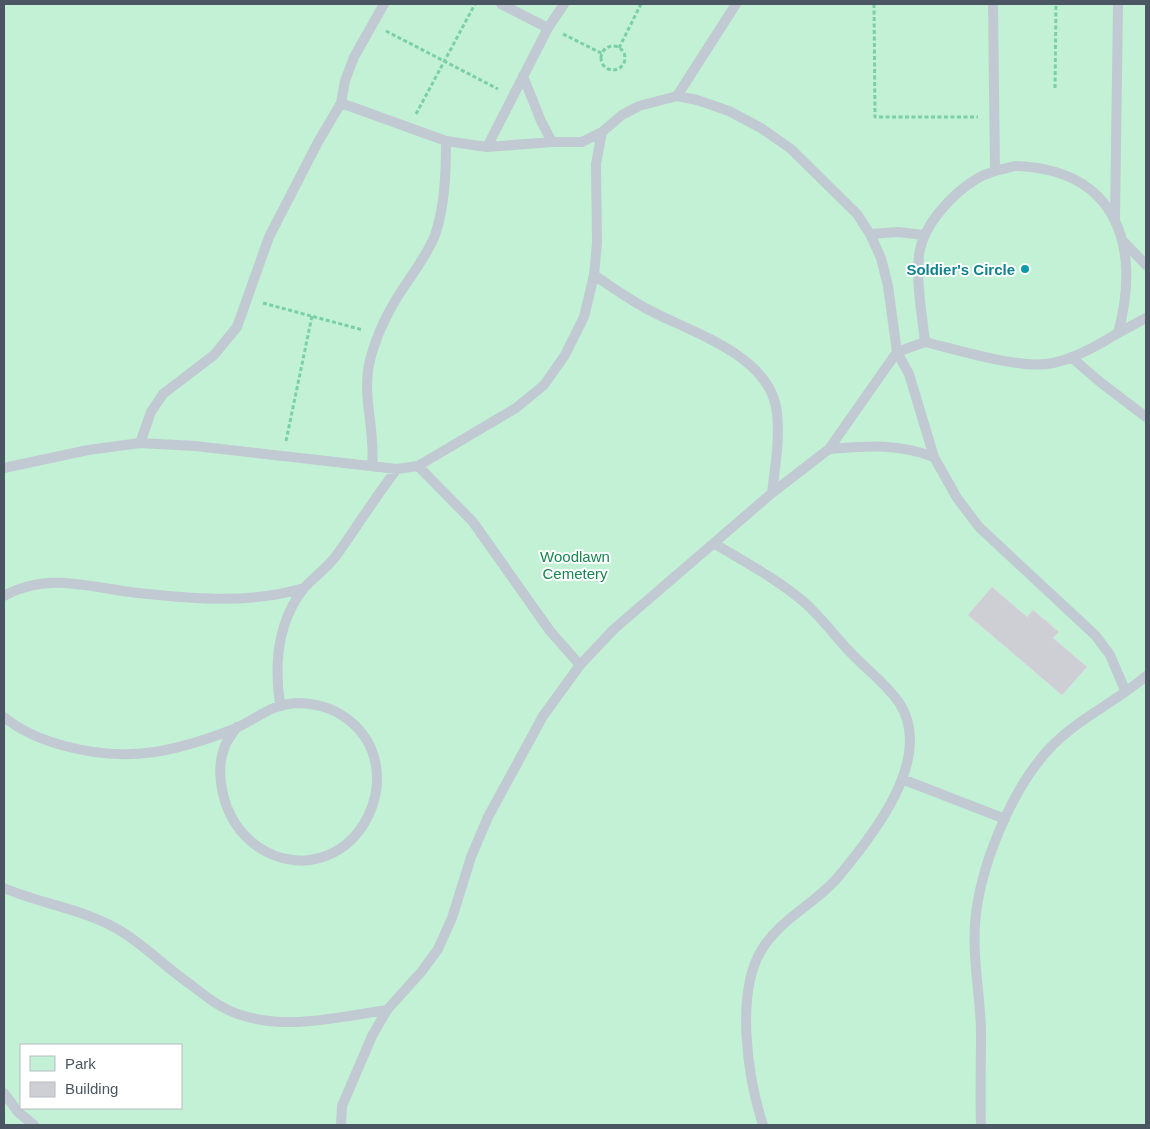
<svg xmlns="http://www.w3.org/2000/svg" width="1150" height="1129" font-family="Arial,sans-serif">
  <rect width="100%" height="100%" fill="#f5f3f3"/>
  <path fill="#c3f1d5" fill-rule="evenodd" d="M4,4H1146V1125H4ZM21,1045H181V1108H21Z"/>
  <path fill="#cdcfd5" stroke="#d7d9de" d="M992,587L1027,617L1033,610L1059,632L1053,638L1087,667L1062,695L968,615Z"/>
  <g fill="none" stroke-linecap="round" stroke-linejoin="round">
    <path stroke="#7ad0a6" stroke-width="3" stroke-dasharray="4 2.5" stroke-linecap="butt" d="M874,4L875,117H978
      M386,31L498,89
      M563,34L603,54
      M601 58a12 12 0 1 1 24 0a12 12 0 1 1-24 0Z
      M619,48L641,4
      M1055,88L1056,4
      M416,114L475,4
      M263,303L363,330
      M286,441L312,316"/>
    <path stroke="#c1cad2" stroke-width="10" d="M501,4L548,28
      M993,4L995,171
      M523,76L541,121L552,142
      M677,96L736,4
      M341,103L446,141L487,147L552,142H582L602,132L622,115L639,106L677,96L697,100L729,111L761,128L791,149L857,214L870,234L898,232L924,235
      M487,147L548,28L564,4
      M1015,166C1116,169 1142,245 1118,333C1099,345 1076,358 1053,363C1021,370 958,350 925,342C922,314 916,283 919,255C923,224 953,193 978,178C989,171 1003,169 1015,166Z
      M1115,218L1118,4
      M870,234L881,258L888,286L897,352L909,374L934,457L957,498L979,527L1096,636L1110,655L1125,690
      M1122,240L1146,265
      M594,275C612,287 630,300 649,310C692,333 771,355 777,413C780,440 775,467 772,493
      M1118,333L1146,318
      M1071,357L1100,382L1146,417
      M140,443L151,412L163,394L214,355L237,327L269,237L318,142L341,103L345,81L354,57L384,4
      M829,449C867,446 897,443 934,457
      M372,466C376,430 361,397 370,360C377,333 390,307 406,284C416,269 428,253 435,235C445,206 446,172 446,141
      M418,466L473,522L550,631L580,665
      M4,468L88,450L140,443L195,446L397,469L418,466L516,408L544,385L565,355L584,317L594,275L597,243L596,164L602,132
      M715,544C745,562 777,579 804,602C821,617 834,635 850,652C866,669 887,684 900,704C934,759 873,835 839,876C816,904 780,918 761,951C735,995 748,1079 763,1125
      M4,596C48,571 91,588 138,593C193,599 251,604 304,588
      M280,704C274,664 278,621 304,588C314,577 327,568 336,556C357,527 375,497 397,469
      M4,717C22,732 42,740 65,746C127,763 175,752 234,729C257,719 269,705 296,703C314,703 331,707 346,718C413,766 362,879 282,858C260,852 241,836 231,816C221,797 216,767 225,746C227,740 233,733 237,727
      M902,779L1005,819
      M4,888C43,905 87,909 124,933C147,948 167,968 190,984C204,995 220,1008 238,1014C286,1031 338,1017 387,1010
      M4,1093L18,1112L34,1125
      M341,1125L342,1106L372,1036L387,1010L422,971L438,949L452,918L471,857L488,817L543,716L580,665L614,629L772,493L829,449L897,352L925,342
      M981,1125C980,1095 981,1065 981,1034C981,998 972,961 975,924C979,868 1011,790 1049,749C1077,719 1116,702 1146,676"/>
  </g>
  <circle fill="#0f9aa8" stroke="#fff" stroke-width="2" cx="1025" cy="269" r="5"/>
  <g text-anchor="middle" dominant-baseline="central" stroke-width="4" stroke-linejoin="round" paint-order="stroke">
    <g font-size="15" font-weight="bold" fill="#0d838f" stroke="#fff" text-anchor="end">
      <text x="1015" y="269">Soldier's Circle</text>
    </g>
    <g font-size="15" fill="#17864f" stroke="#fff">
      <text x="575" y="556">Woodlawn<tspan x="575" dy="17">Cemetery</tspan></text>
    </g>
  </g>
  <rect width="1150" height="1129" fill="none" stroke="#4a5661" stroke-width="10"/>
  <rect x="20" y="1044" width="162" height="65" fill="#ffffff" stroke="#b7bbc0"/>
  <rect x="30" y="1056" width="25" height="15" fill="#c3f1d5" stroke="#b7bbc0"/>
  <text x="65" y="1069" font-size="15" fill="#4a5661">Park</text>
  <rect x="30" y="1082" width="25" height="15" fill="#cdcfd5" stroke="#b7bbc0"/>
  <text x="65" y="1094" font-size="15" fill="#4a5661">Building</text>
</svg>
